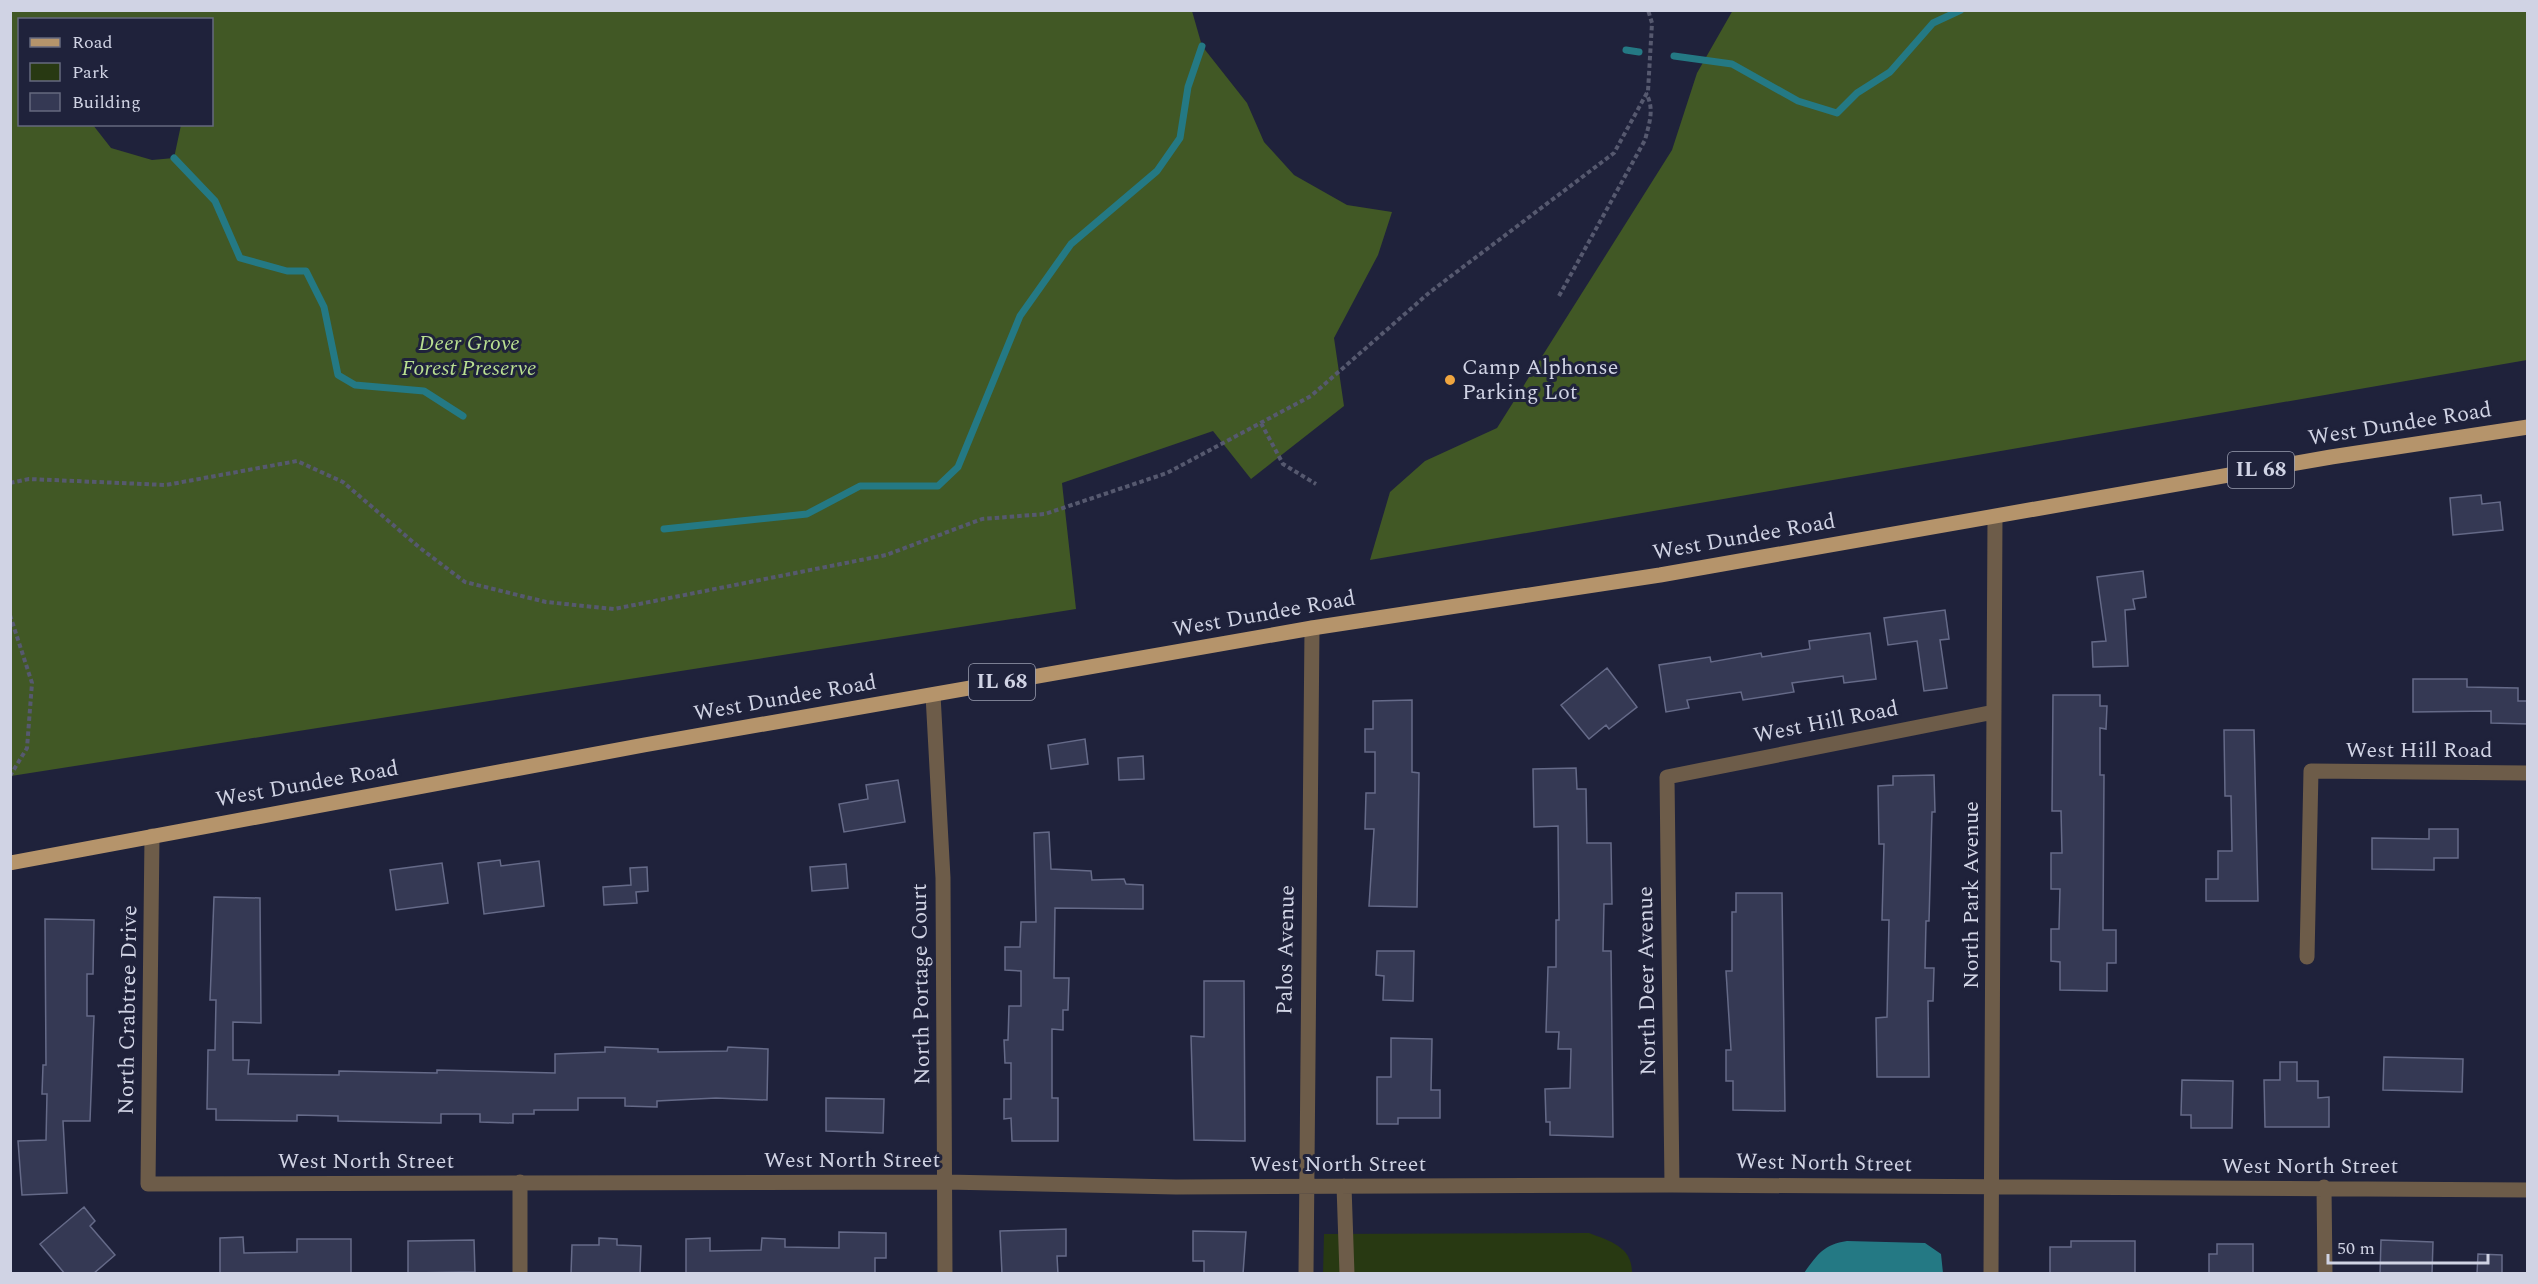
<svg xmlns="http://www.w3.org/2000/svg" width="2538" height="1284" font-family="Spectral,serif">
  <rect width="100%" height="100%" fill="#1f223b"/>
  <path fill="#283912" d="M1589,1233C1610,1241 1633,1247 1632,1274H1323L1324,1234Z"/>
  <path fill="#415825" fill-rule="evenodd" d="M11,10L1192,11L1202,46L1247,103L1264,142L1294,175L1347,205L1392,212L1378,255L1334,338L1344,406L1251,479L1213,431L1062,483L1076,609L11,776ZM20,20H212V124L181,125L174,158L152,160L111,148L93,125L20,124Z
    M1733,10L2527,11V360L1370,560L1390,492L1425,461L1497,428L1672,150L1697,73Z"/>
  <path fill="#247984" d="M1847,1241L1925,1243L1941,1254L1943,1273H1804C1817,1255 1824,1244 1847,1241Z"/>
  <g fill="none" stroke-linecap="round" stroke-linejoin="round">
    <path stroke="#247984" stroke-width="7" d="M1626,50L1639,52
      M1674,56L1732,64L1798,101L1837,113L1857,93L1890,72L1933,23L1961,10
      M174,158L215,201L240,258L287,271H306L324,307L338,375L355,385L424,391L463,416
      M664,529L807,514L860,486H938L958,467L1020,316L1071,244L1157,171L1180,138L1188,87L1202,46"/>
  </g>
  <path fill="#353954" stroke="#656a88" stroke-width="1.5" d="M2481,495L2482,504L2500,502L2503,530L2453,535L2450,498Z
    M2143,571L2146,597L2133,599L2135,609L2125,610L2128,666L2093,667L2092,642L2106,641L2097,577Z
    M1945,610L1949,639L1940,640L1947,688L1924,691L1917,641L1888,645L1884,618Z
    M1870,633L1876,679L1844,683L1843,676L1792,683L1794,692L1743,700L1741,692L1687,700L1689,708L1666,712L1659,665L1710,657L1711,662L1761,653L1762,657L1810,649L1809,641Z
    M1607,668L1637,707L1609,729L1606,725L1589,739L1561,705Z
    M2413,679H2467V687L2518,688V701H2528V724L2491,723V711L2413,712Z
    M2053,695H2100V706H2107L2106,729L2100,728V775H2104L2103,930H2116V963H2107V991L2060,990V962L2051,961V929H2059L2060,889H2051V853H2062L2061,811H2052Z
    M1412,700V772L1419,773L1417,907L1369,906L1374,829H1365L1366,793H1375V752H1365V729H1373V701Z
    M2224,730H2254L2258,901H2206V879H2218V851H2232L2231,796H2225Z
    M1085,739L1088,764L1051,769L1048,745Z
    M1143,756L1144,779L1119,780L1118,758Z
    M1576,768L1577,789H1586L1587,843H1611L1612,904H1604L1603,951H1611L1613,1137L1550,1135V1122H1546L1545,1089L1570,1088L1571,1049H1558L1559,1032H1546L1548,967H1556V920H1559L1558,826L1534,827L1533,769Z
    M1934,775L1935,812H1932L1929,921H1926L1925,968H1934L1933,1001H1928L1929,1077H1877L1876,1018L1887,1017L1889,920H1882L1884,844H1879L1878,786L1893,785V776Z
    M898,780L905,822L844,832L839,804L868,799L866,785Z
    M2429,829H2458V858H2434V870L2372,869V838L2429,839Z
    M1049,832L1051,869L1091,871L1092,880L1124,879L1126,884L1143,885V909L1055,908L1054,978H1069L1068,1010H1063V1030L1052,1029V1098H1058V1141H1012L1011,1118L1004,1119V1099H1011V1063H1005L1004,1040H1008L1009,1006H1021V971L1005,970V947H1020L1021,922H1036L1034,833Z
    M500,860L501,866L539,861L544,906L484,914L478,863Z
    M442,863L448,903L396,910L390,870Z
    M846,864L848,888L812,891L810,867Z
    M647,867L648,891L636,892L637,903L604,905L603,887L631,885L630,868Z
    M1736,893H1782L1785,1111L1733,1110V1081H1726V1050H1731L1726,971H1732V912H1736Z
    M214,897L260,898L261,1023L233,1022V1060H249L248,1074L339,1075V1071L437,1073V1070L555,1073V1054L605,1052V1047L658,1049V1052L727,1051L728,1047L768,1049L767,1100L716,1098L657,1101V1107L625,1106V1098H578V1110H534V1114H513V1123L480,1122V1114H441V1123L338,1121V1116L297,1115V1121L216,1120V1109H207L208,1050H215L216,1000H210Z
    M45,919L94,920L93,974H87V1016H94L90,1121H63L67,1193L22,1195L18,1141L46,1140L47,1094H42L43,1065H46Z
    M1377,951H1414L1413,1001L1383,1000L1384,976L1376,975Z
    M1204,981H1244L1245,1141L1194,1140L1191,1036L1204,1037Z
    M1391,1038L1432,1039L1431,1090H1440V1118H1398V1124H1377V1077H1391Z
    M2384,1057L2463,1059L2462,1092L2383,1090Z
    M2280,1062H2297V1081H2318V1098L2329,1097V1127H2265L2264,1080H2280Z
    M2182,1080L2233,1081L2232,1128H2191V1115H2181Z
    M826,1098L884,1099L883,1133L826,1131Z
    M84,1207L95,1221L90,1226L115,1255L93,1274H65L40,1244Z
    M1066,1229V1256H1057L1058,1274H1002L1000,1231Z
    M1193,1231L1246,1232L1243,1274H1204V1261H1193Z
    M839,1232L886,1233V1258H875V1274H686V1239L710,1238V1251L761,1250L762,1238L785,1239V1247L839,1248Z
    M243,1237L244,1253L297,1252V1239H351V1274H220V1238Z
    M599,1238L617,1239V1245L641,1246L640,1274H571L572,1245H599Z
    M474,1240L475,1272L408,1273V1241Z
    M2381,1240L2433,1242L2432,1274H2380Z
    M2071,1241H2135V1274H2050V1247H2071Z
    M2217,1244H2253V1274H2209V1254H2217Z
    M2478,1254L2502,1255V1274H2477Z"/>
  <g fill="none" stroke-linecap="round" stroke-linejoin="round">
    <path stroke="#56596f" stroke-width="4" stroke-dasharray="4.5 3" stroke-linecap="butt" d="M1559,296L1645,140C1649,124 1655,109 1646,93
      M1261,423L1283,464L1316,484
      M10,483L29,479L166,485L297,461L343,482L420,548L465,582L546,602L614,609L886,555L982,519L1045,514L1167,473L1311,396L1430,292L1614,153L1648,91L1652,23L1648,10
      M10,615L32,683L27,748L10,776"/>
    <path stroke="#6d5c49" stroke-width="15" d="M933,695L943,878L945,1274
      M152,836L148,1184L946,1182L1176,1187L1672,1185L2528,1190
      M2307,957L2311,771L2528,773
      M520,1182V1274
      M1672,1185L1667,777L1994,712
      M1344,1186L1347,1274
      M2324,1187L2325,1274
      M1306,1274L1312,628
      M1991,1274L1995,517"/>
    <path stroke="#b5946b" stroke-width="15" d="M10,863L644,745L1312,628L1660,575L2331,457L2528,427"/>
  </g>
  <circle fill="#f0a63f" stroke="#1f223b" stroke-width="2" cx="1450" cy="380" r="6"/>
  <g text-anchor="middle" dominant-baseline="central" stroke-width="6" stroke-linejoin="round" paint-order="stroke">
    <g fill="#1f223b" stroke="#9b9eb1" stroke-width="1.5">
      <rect x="2228" y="452" width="66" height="36" rx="4.5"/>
      <rect x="969" y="664" width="66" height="36" rx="4.5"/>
    </g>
    <g font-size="21" font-weight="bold" fill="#d0d3e4">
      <text x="2261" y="470">IL 68</text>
      <text x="1002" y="682">IL 68</text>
    </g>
    <g font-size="22" font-style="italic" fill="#b9df91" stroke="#1f223b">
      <text x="469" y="343">Deer Grove<tspan x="469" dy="25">Forest Preserve</tspan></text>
    </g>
    <g font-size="22" fill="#d0d3e4" stroke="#1f223b" text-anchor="start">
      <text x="1462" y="367">Camp Alphonse<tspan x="1462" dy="25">Parking Lot</tspan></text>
    </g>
    <g font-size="22" fill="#d0d3e4" stroke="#1f223b">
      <text transform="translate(2400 424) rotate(-9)">West Dundee Road</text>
      <text transform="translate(1744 537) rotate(-10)">West Dundee Road</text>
      <text transform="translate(1264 614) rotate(-10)">West Dundee Road</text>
      <text transform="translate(785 698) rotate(-10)">West Dundee Road</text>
      <text transform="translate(1826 722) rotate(-11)">West Hill Road</text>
      <text x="2419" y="750">West Hill Road</text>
      <text transform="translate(307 784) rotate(-10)">West Dundee Road</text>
      <text transform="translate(1971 895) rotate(-90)">North Park Avenue</text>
      <text transform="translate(1286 950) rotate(-89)">Palos Avenue</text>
      <text transform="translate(1647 981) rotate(-91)">North Deer Avenue</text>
      <text transform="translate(921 984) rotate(-91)">North Portage Court</text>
      <text transform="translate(128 1010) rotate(-89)">North Crabtree Drive</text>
      <text x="852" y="1160">West North Street</text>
      <text x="366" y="1161">West North Street</text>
      <text transform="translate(1824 1163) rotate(1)">West North Street</text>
      <text x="1338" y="1164">West North Street</text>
      <text x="2310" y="1166">West North Street</text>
    </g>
  </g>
  <rect width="2538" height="1284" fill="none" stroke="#d0d3e4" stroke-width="24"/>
  <rect x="18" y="18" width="195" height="108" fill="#1f223b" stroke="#66697f" stroke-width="1.5"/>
  <rect x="30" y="38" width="30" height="9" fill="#b5946b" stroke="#66697f" stroke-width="1.5"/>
  <text x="72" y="48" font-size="18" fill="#d0d3e4">Road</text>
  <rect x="30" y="63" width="30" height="18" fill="#283912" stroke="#66697f" stroke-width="1.5"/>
  <text x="72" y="78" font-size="18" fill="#d0d3e4">Park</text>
  <rect x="30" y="93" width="30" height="18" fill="#353954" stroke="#66697f" stroke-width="1.5"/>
  <text x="72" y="108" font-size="18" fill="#d0d3e4">Building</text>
  <path d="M2328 1254v9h160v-9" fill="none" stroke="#d0d3e4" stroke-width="3"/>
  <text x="2337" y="1254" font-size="18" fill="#d0d3e4" stroke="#1f223b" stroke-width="4.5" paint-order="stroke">50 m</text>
</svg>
